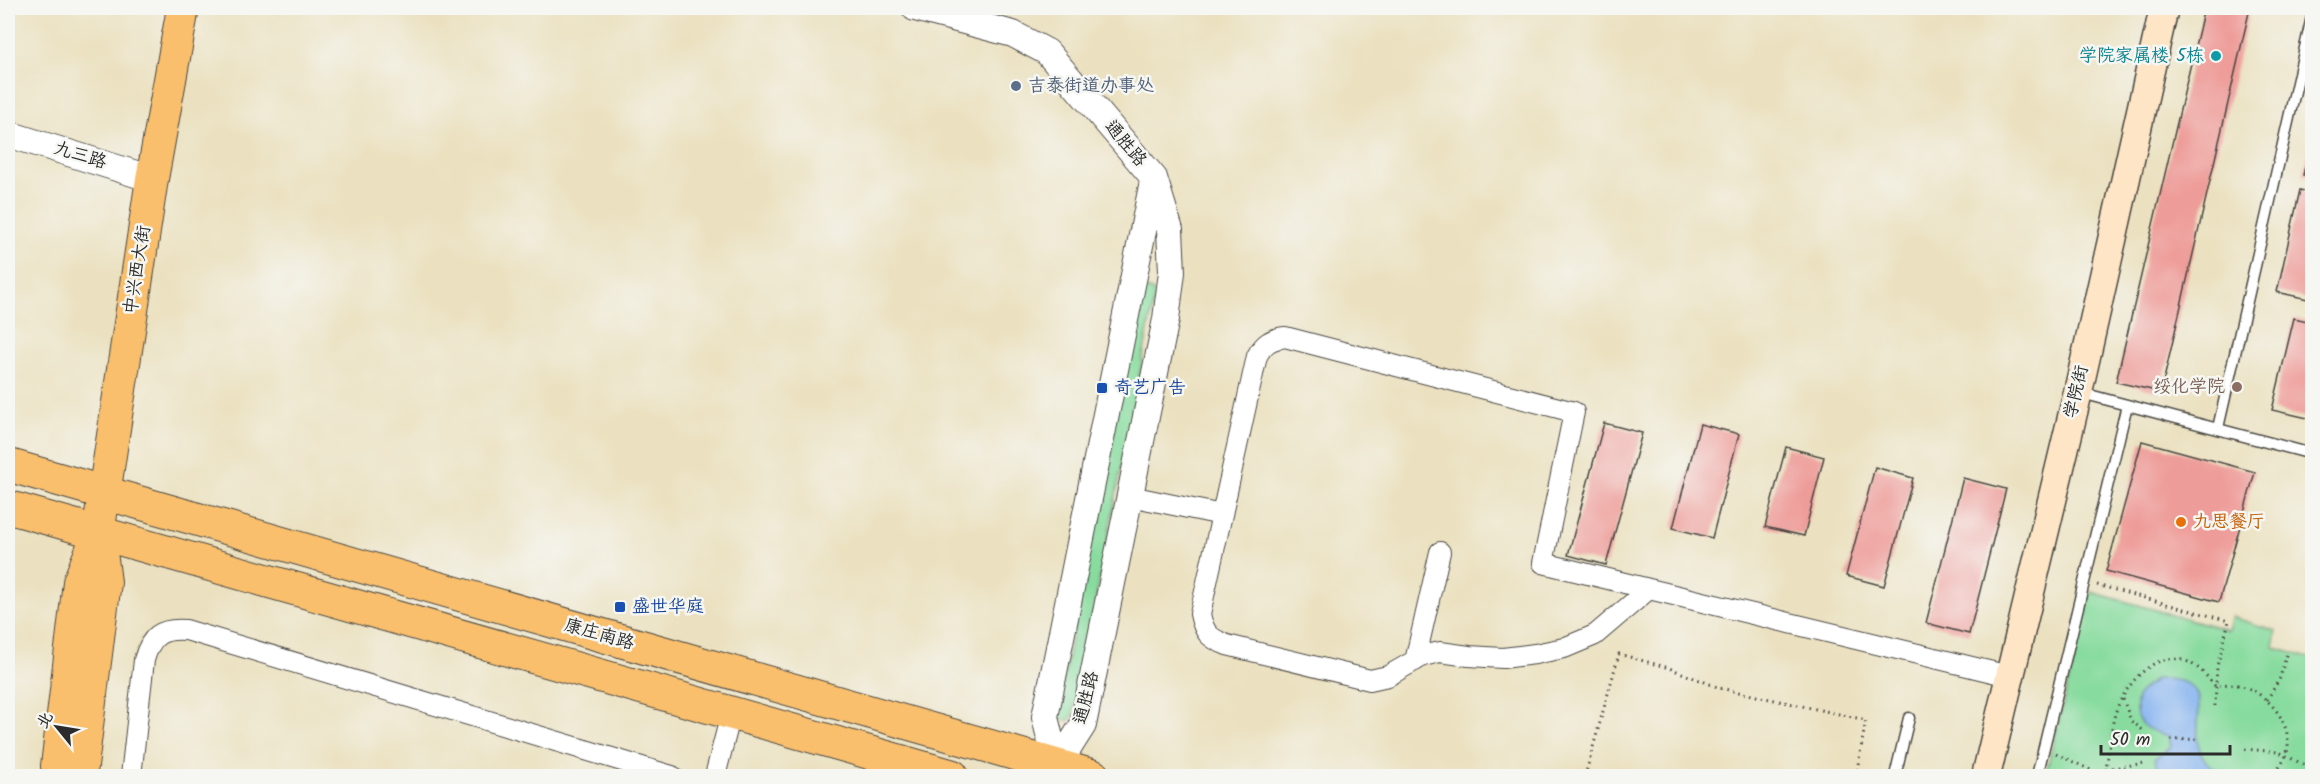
<svg xmlns="http://www.w3.org/2000/svg" width="2320" height="784" font-family="Kalam,'LXGW WenKai TC',sans-serif">
  <rect width="100%" height="100%" fill="#f6f6f2"/>
  <filter id="ink" filterUnits="userSpaceOnUse"><feTurbulence type="fractalNoise" baseFrequency=".0167" numOctaves="2"/><feDisplacementMap in="SourceGraphic" scale="12" xChannelSelector="R" yChannelSelector="G"/><feConvolveMatrix kernelMatrix="1 2 1 2 8 2 1 2 1" color-interpolation-filters="sRGB"/></filter>
  <filter id="wash" filterUnits="userSpaceOnUse"><feTurbulence type="fractalNoise" baseFrequency=".008" numOctaves="4" result="noise"/><feDisplacementMap in="SourceGraphic" scale="24" xChannelSelector="R" yChannelSelector="G"/><feGaussianBlur stdDeviation="1.35" result="paint"/><feColorMatrix in="noise" values="0 0 0 0 0 0 0 0 0 0 0 0 0 0 0 0 0 1.4 0 .05"/><feComposite in="paint" operator="in"/></filter>
  <g filter="url(#wash)">
    <rect width="100%" height="100%" fill="#ebe1c0"/>
    <path fill="#87db9e" stroke="#598364" stroke-width="1.5" d="M1140,288L1153,291L1155,295L1073,716L1068,721L1056,717Z
      M2091,592L2228,630L2232,617L2276,631L2273,647L2312,659V776H2045Z"/>
    <path fill="#86b4f0" stroke="#58708e" stroke-width="1.5" d="M2157,679C2234,677 2173,738 2212,767C2219,772 2230,773 2239,776H2153L2157,768L2155,758L2171,747L2169,736C2154,732 2135,727 2136,708C2136,703 2136,698 2139,694C2143,688 2151,683 2157,679Z"/>
    <g id="blocks">
      <path fill="#ee9c99" d="M2204,8H2250L2161,392L2116,382Z
        M2312,139V177L2303,175Z
        M2300,190L2312,193V300L2277,292Z
        M2294,318L2312,322V419L2272,410Z
        M1604,423L1642,433L1606,565L1568,555Z
        M1700,424L1739,434L1712,538L1673,528Z
        M2142,441L2255,472L2219,602L2106,571Z
        M1786,447L1824,457L1804,536L1765,527Z
        M1875,467L1913,478L1884,586L1846,576Z
        M1963,478L2006,489L1969,634L1926,623Z"/>
    </g>
  </g>
  <g filter="url(#ink)">
    <use href="#blocks" fill-opacity="0" stroke="#484641" stroke-width="1.5"/>
    <g fill="none" stroke-linecap="round" stroke-linejoin="round">
      <g stroke="#484641" stroke-width="13">
        <path id="service" d="M2078,392L2312,454
          M2218,428L2312,17
          M1895,776L1909,718
          M2037,776L2127,405"/>
      </g>
      <g stroke="#484641" stroke-width="22">
        <path id="minor" d="M1130,496L1222,515
          M1649,589L1543,563L1574,412L1285,337C1271,339 1264,343 1257,356L1200,614C1204,633 1209,638 1227,645L1370,680L1388,676L1423,656L1440,652L1469,656L1503,658L1535,654L1564,648L1595,635L1649,589L2009,676
          M1415,661L1440,552
          M131,776L144,660C151,636 160,628 186,630L672,776
          M715,776L731,714"/>
      </g>
      <g stroke="#484641" stroke-width="28">
        <path id="tertiary" d="M915,8L1013,34L1047,52L1154,178L1170,230L1172,272L1166,319L1083,725L1057,766
          M8,134L152,179
          M1059,776L1045,717L1153,181"/>
      </g>
      <g stroke="#484641" stroke-width="31">
        <path id="secondary" d="M1986,776L2078,392L2164,8"/>
      </g>
      <g stroke="#484641" stroke-width="34">
        <path id="primary" d="M58,776L57,766L79,582L98,534L152,179L183,8
          M78,776L82,766L105,582L99,537"/>
      </g>
      <g stroke="#484641" stroke-width="35">
        <path id="trunk" d="M8,465L1093,776
          M8,507L952,776"/>
      </g>
      <path stroke="#484641" stroke-width="3" stroke-dasharray="1.5 4.5" stroke-linecap="butt" d="M2097,585L2229,621L2217,666L2215,706
        M2123,699L2131,721L2144,731
        M2267,700L2280,678L2287,651
        M2171,740L2197,739
        M2245,749L2279,752L2312,769
        M2056,754L2104,776
        M2106,769L2145,763
        M1585,776L1619,654L1669,668L1720,688L1866,720L1856,776
        M2104,776C2110,754 2109,730 2117,708C2129,679 2162,643 2195,666C2203,671 2209,679 2215,686C2222,685 2231,683 2238,685C2265,691 2290,719 2288,747C2287,758 2279,767 2274,776"/>
      <use href="#service" stroke="#fff" stroke-width="10"/>
      <use href="#minor" stroke="#fff" stroke-width="20"/>
      <use href="#tertiary" stroke="#fff" stroke-width="26"/>
      <use href="#secondary" stroke="#fde5c5" stroke-width="28"/>
      <use href="#primary" stroke="#f9bf6d" stroke-width="32"/>
      <use href="#trunk" stroke="#f9bf6d" stroke-width="33"/>
    </g>
  </g>
  <circle fill="#0f9aa8" stroke="#f6f6f2" stroke-width="2" cx="2216" cy="56" r="6"/>
  <circle fill="#5c6f8a" stroke="#f6f6f2" stroke-width="2" cx="1016" cy="86" r="6"/>
  <circle fill="#8d6e63" stroke="#f6f6f2" stroke-width="2" cx="2237" cy="387" r="6"/>
  <g fill="#1a4fb4" stroke="#f6f6f2" stroke-width="2">
    <rect x="1096" y="382" width="12" height="12" rx="3"/>
    <rect x="614" y="601" width="12" height="12" rx="3"/>
  </g>
  <circle fill="#e8710a" stroke="#f6f6f2" stroke-width="2" cx="2181" cy="522" r="6"/>
  <g text-anchor="middle" dominant-baseline="central" stroke-width="5" stroke-linejoin="round" paint-order="stroke">
    <g font-size="18" fill="#0d838f" stroke="#f6f6f2" text-anchor="end">
      <text x="2204" y="56">学院家属楼 5栋</text>
    </g>
    <g font-size="18" fill="#4e5e75" stroke="#f6f6f2" text-anchor="start">
      <text x="1028" y="86">吉泰街道办事处</text>
    </g>
    <g font-size="18" fill="#2b2b2b" stroke="#f6f6f2">
      <text transform="translate(1125 144) rotate(50)">通胜路</text>
      <text transform="translate(80 156) rotate(17)">九三路</text>
      <text transform="translate(138 270) rotate(-81)">中兴西大街</text>
      <text transform="translate(2077 392) rotate(-77)">学院街</text>
      <text transform="translate(599 635) rotate(16)">康庄南路</text>
      <text transform="translate(1087 698) rotate(-76)">通胜路</text>
    </g>
    <g font-size="18" fill="#785e54" stroke="#f6f6f2" text-anchor="end">
      <text x="2225" y="387">绥化学院</text>
    </g>
    <g font-size="18" fill="#164399" stroke="#f6f6f2" text-anchor="start">
      <text x="1114" y="388">奇艺广告</text>
      <text x="632" y="607">盛世华庭</text>
    </g>
    <g font-size="18" fill="#c56008" stroke="#f6f6f2" text-anchor="start">
      <text x="2193" y="522">九思餐厅</text>
    </g>
  </g>
  <rect width="2320" height="784" fill="none" stroke="#f6f6f2" stroke-width="30"/>
  <g transform="translate(57 727) rotate(300)" stroke="#f6f6f2" stroke-width="4.5" paint-order="stroke">
  <path d="M0-4.5L10 22L0 15L-10 22Z" fill="#2b2b2b"/>
  <text y="-9" font-size="16" font-weight="bold" text-anchor="middle" fill="#2b2b2b">北</text>
  </g>
  <path d="M2101 745v9h129v-9" fill="none" stroke="#2b2b2b" stroke-width="3"/>
  <text x="2110" y="745" font-size="18" fill="#2b2b2b" stroke="#f6f6f2" stroke-width="4.5" paint-order="stroke">50 m</text>
</svg>
